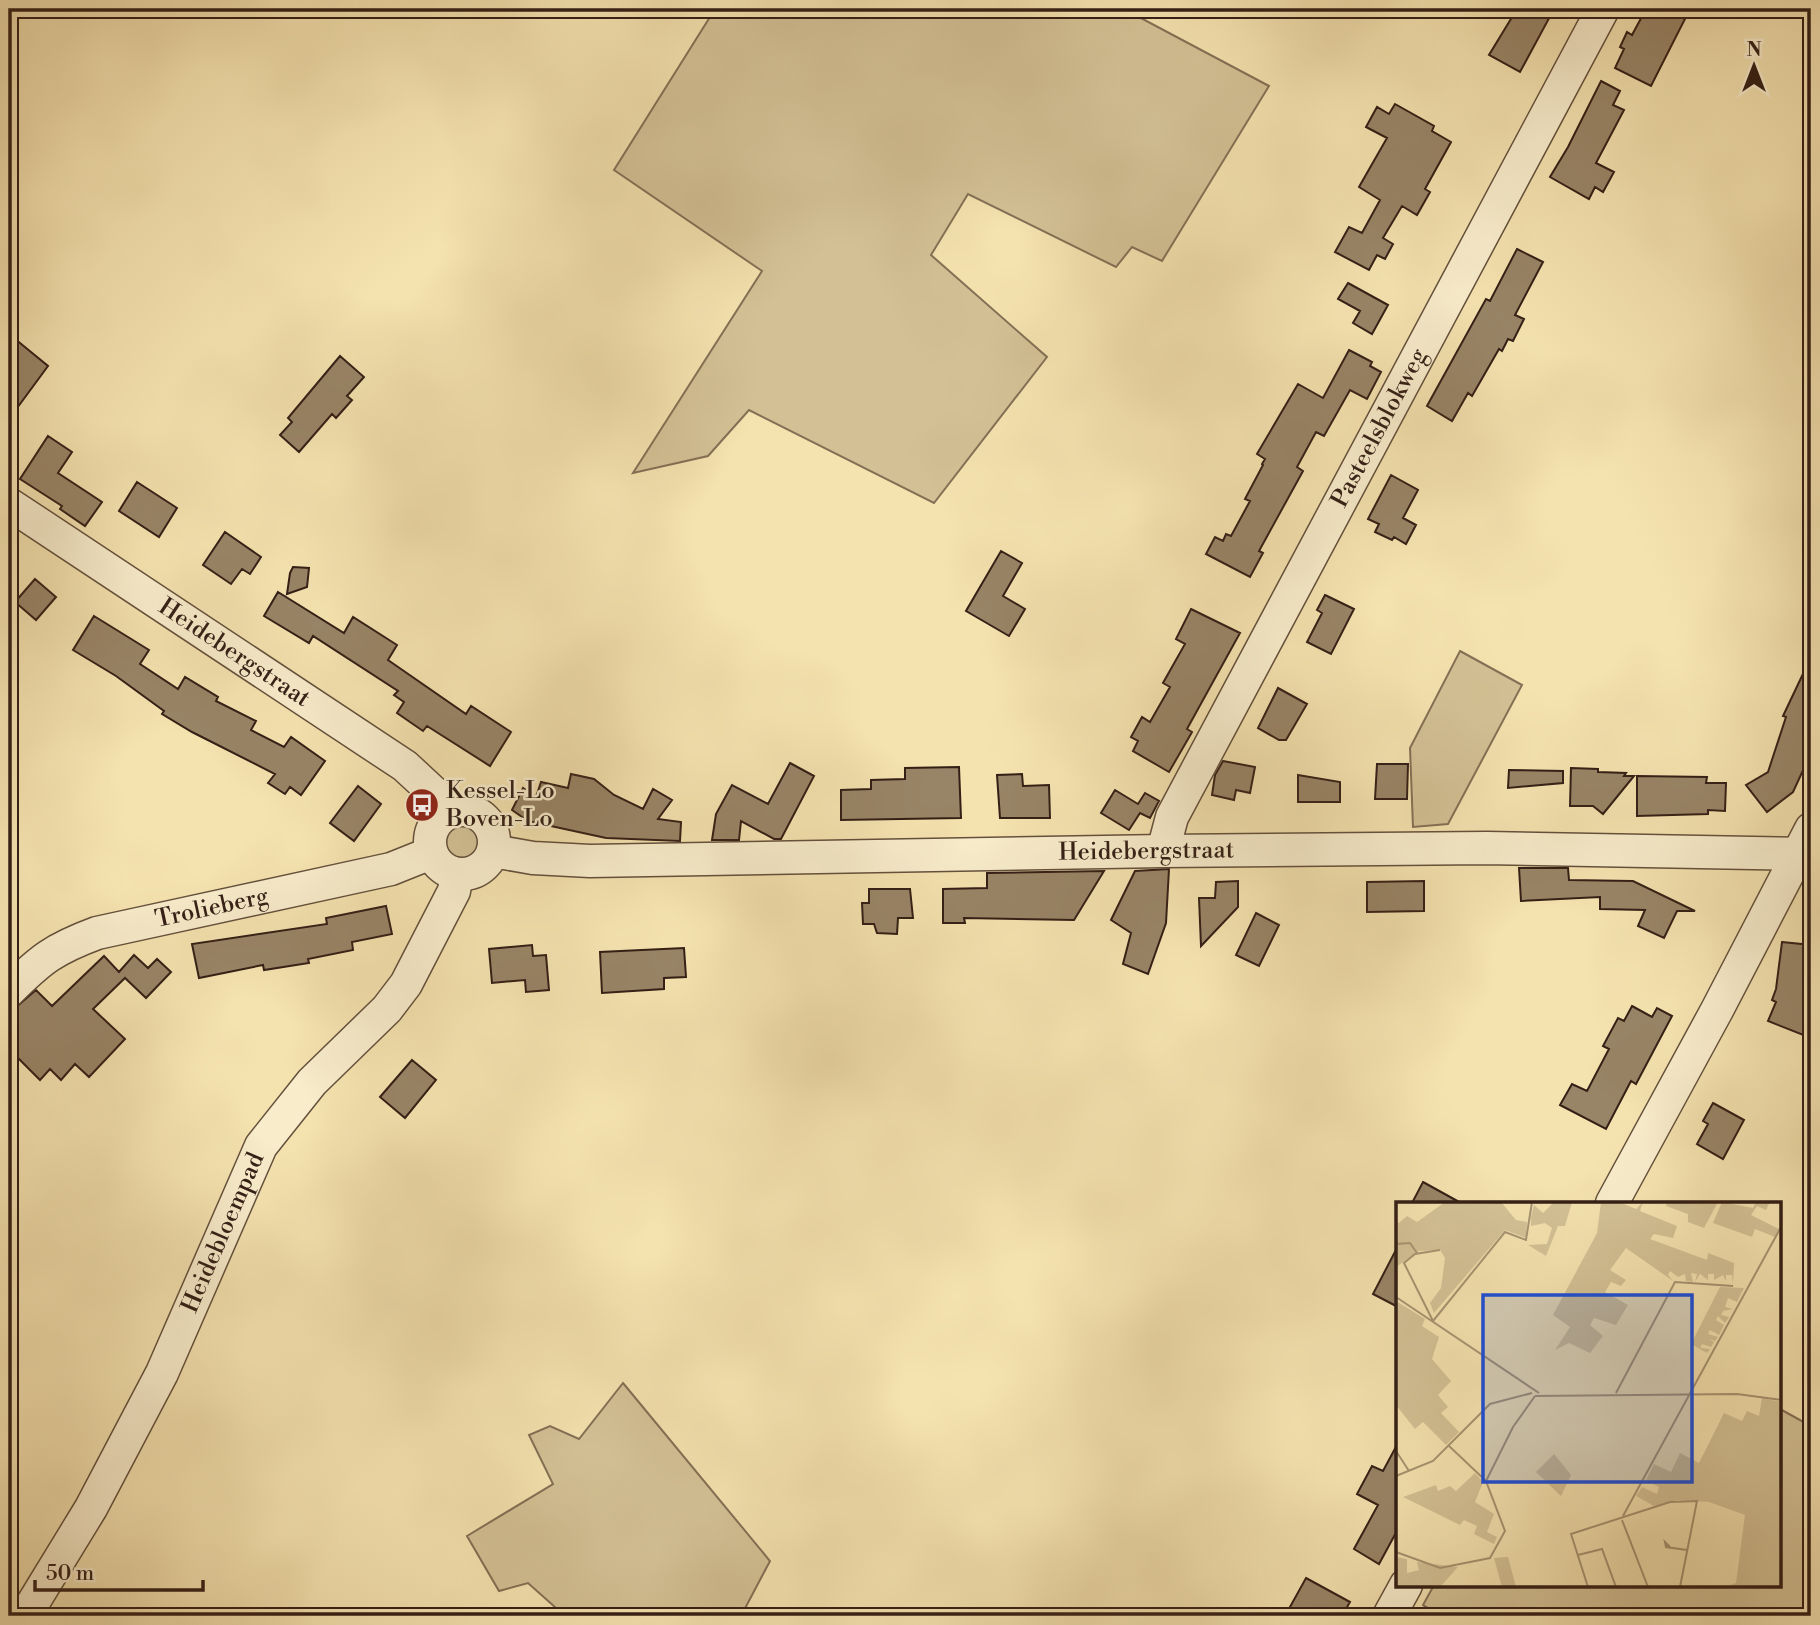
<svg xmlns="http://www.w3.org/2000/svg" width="1820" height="1625" font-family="'Libre Bodoni',serif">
  <rect width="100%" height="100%" fill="#f4e2af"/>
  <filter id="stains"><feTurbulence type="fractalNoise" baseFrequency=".00286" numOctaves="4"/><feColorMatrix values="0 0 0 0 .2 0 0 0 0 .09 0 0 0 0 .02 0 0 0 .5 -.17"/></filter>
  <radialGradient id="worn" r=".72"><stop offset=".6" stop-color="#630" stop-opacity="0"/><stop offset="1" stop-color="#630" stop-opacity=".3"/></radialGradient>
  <path fill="#d3c195" stroke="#847056" stroke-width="2" d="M715,9H1124L1269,86L1162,261L1132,247L1116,267L968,194L931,255L1047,357L934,503L749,410L708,456L633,473L762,271L614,170Z
    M1460,651L1522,685L1448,824L1413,827L1410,748Z
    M440 841a22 22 0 1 1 44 0a22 22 0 1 1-44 0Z
    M623,1383L770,1561L741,1616H565L528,1583L499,1591L467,1536L553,1484L529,1435L550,1426L579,1439Z
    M1780,1409L1811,1426V1616H1442L1423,1605L1434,1585H1780Z"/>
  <path fill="#988466" stroke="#341f16" stroke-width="2" d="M1517,9H1554L1520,72L1489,55Z
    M1646,9H1690L1651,86L1615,68L1624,49L1620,47L1627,32L1632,35Z
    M1601,81L1620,91L1613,105L1624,110L1596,163L1614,172L1603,192L1595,187L1589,199L1550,177L1568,147Z
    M1395,104L1434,126L1432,131L1451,142L1425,189L1430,192L1417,215L1402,206L1383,238L1393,244L1385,259L1377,255L1369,270L1335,252L1349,227L1362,233L1380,200L1359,187L1387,138L1366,127L1377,107L1389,114Z
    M1517,249L1543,262L1515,315L1524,319L1513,341L1508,339L1502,351L1499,349L1472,396L1468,393L1452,421L1427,406L1486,299L1490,301Z
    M1348,283L1388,305L1372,334L1353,323L1360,311L1338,299Z
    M9,334L48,366L9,419Z
    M1349,350L1372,362L1370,366L1381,372L1367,399L1350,390L1324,436L1316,432L1297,467L1303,471L1259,551L1263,553L1250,577L1206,554L1215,537L1223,541L1226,534L1231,536L1250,501L1245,499L1263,465L1262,464L1265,459L1257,454L1298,384L1323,398Z
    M340,356L364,377L347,396L352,400L336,418L332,414L299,452L280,435L292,422L288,418Z
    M48,436L72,452L58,473L102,502L85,526L60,509L62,506L20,479Z
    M1391,475L1418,490L1403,518L1416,525L1406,544L1394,537L1392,540L1375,532L1379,524L1368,519Z
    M137,482L177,508L159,537L119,511Z
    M225,532L261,557L250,574L242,569L231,584L203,565Z
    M1001,551L1022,563L1003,596L1025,609L1009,636L966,611Z
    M293,567L309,568L307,587L287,594L290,573Z
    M35,579L56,597L36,620L15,602Z
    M278,592L344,633L353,617L397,645L388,660L466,714L471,706L511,732L490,766L427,726L423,731L397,713L404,702L394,695L398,691L313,636L309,643L264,616Z
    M1325,595L1354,609L1331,654L1307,642L1322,613L1317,610Z
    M1191,609L1240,633L1187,729L1192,732L1169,772L1133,751L1138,741L1131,737L1142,717L1150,722L1170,687L1163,683L1185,644L1176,639Z
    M94,616L149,650L140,664L178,689L185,677L218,697L216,701L256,721L251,730L284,747L291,737L325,761L301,795L290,787L285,794L268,783L275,774L192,732L162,714L164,711L116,676L73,650Z
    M1811,657V753L1793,792L1767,812L1746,785L1768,772L1786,717L1783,716Z
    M1278,688L1307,704L1286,740H1279L1258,728Z
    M1223,761L1255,767L1250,793L1236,790L1234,800L1212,795L1215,775Z
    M790,763L814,776L781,839H774L741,821L739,840H712L716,814L732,785L768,804Z
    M1377,764H1408L1407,799H1375Z
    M959,767L961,818L841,820V790L871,789V780L905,779V768Z
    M1571,768L1598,769V772L1626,773L1624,776H1634L1603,814L1593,806H1570Z
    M1509,770L1563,771V783L1508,788Z
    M571,774L594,779L614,795L643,809L653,789L672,800L658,819L681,822L680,841L606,838L528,821L512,810L523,788L536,797L541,782L568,788Z
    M1022,774L1023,786L1049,785L1050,818H1000L997,775Z
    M1298,775L1340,782V802H1298Z
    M1637,776L1707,777L1706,783H1726L1725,811L1708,810V814L1637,816Z
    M358,786L381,804L354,841L330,823Z
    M1115,790L1138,804L1145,793L1159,801L1150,818L1140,813L1129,830L1101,813Z
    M1519,868H1568L1569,880L1633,881L1695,911H1677L1664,938L1638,926L1645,910L1600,909V897L1521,901Z
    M1169,869L1166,923L1148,974L1123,964L1131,933L1111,920L1135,871Z
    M1104,871L1074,920L964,918L965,923H943V889L987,888V873Z
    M1238,881V907L1201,946L1199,898H1215L1216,882Z
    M1424,881V911L1367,912V882Z
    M869,889H910L913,918H898L897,934L877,933L874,924H863L862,903H869Z
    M386,906L392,934L352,942L353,950L308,959L309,963L264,970L263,965L199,978L192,944L327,924L326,918Z
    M1256,913L1279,925L1259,966L1236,955Z
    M1782,942L1811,945V1038L1768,1021L1776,1002L1772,1000L1776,989Z
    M532,945L533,956L546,955L549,990L526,992L525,980L492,983L489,949Z
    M684,948L686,977L664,978V989L602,993L600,952Z
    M134,955L148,968L157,959L171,972L146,998L125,978L93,1009L125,1039L89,1077L75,1064L61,1080L50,1069L40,1080L9,1049V1013L36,990L52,1006L104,956L119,972Z
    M1632,1006L1652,1017L1657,1008L1672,1016L1636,1084L1631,1081L1606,1129L1560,1105L1572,1084L1587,1091L1609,1049L1603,1046L1618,1018L1624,1021Z
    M412,1060L436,1080L405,1118L380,1097Z
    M1713,1103L1744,1120L1723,1159L1697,1144L1708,1124L1703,1121Z
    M1423,1182L1461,1203H1412Z
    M1398,1246V1307L1373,1294Z
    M1398,1443V1529L1379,1564L1354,1549L1378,1505L1357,1494L1372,1466L1383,1471Z
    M1306,1578L1350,1602L1342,1616H1285Z"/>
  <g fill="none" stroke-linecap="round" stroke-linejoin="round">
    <g stroke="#64503c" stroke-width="35">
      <g id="minor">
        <path id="s1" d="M9,504L405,766L433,792L448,812"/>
        <circle cx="462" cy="842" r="32"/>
        <path id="s2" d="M493,851L533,858L590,861L1163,851L1487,848L1811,854"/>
        <path id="s3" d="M1163,851L1172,817L1603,9"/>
        <path id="s4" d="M9,991C41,959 54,949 97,933L391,869L431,853"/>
        <path d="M1612,1203L1717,1010L1811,829"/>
        <path id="s5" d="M25,1616L91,1508L162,1373L261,1146L312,1082L387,1009L406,984L454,891L457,874"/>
        <path d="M1389,1616L1406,1585"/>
      </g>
    </g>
    <use href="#minor" stroke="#f8eccb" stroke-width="32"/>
  </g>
  <defs>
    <g id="bus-disc" transform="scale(1.75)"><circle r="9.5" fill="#8f2418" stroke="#f8eccb"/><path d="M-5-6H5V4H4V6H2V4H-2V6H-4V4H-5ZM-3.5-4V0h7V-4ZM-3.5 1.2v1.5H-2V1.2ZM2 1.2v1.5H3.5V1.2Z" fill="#fff"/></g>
  </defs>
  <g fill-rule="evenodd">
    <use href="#bus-disc" x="422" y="805"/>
  </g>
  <g text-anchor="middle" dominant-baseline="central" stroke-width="5" stroke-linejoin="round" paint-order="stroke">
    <g font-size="24" fill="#341f16" stroke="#f8eccb">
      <text stroke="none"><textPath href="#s3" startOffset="476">Pasteelsblokweg</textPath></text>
      <text stroke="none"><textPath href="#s1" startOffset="270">Heidebergstraat</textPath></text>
      <text stroke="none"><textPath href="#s2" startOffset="654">Heidebergstraat</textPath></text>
      <text stroke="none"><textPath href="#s4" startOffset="224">Trolieberg</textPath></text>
      <text stroke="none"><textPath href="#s5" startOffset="432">Heidebloempad</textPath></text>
    </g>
    <g font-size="24" fill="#341f16" stroke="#f8eccb" text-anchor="start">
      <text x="446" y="791">Kessel-Lo<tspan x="446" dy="28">Boven-Lo</tspan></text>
    </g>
  </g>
  <g transform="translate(1396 1202)">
    <rect width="385" height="385" fill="#f4e2af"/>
    <path d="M49,0H105L120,18L131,20L130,36L109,28L38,111L34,101L45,86L49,56L44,48L23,49L0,65V18L3,21L11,14L21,20ZM158,0H176L169,24H162L150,54L132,43L151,42L156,26L149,21L135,24V15L138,3L147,11ZM205,0H223L240,7L247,0L244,9L281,24L277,36L258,32L254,37L311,58L312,51L338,61L337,82L336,73H330V79L327,73L318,78V72H312V78L304,72L299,80L301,72L295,71L297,80L290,79L289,72L282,75L274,69L272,73L277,79L230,46L214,68L230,78L225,84L215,80L209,90L232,103L220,123L198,116L194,123L207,134L194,151L173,141L159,148L174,125L157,113L201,31ZM271,0L319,1L322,0L308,26L292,20V12L270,4ZM326,0L357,6L360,0H374L370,8L361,4L355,13L383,27L379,35L359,27L356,35L317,21ZM324,85L348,86L341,100L332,96L329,105L337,107L327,109L325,113L333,115L329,121L322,114L320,118L328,123L323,133L314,128L312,132L322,135L319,139L313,137L318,140L315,145L306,142L304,146L314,147L311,151L295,142ZM0,99L29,117L26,124L43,135L36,157L55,179L42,193L52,205L45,211L63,230L50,243L27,220L19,227L0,203ZM366,196L385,200V385H329L340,381L349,313L313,300L281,298L258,304L240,294L246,285L261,292L263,285L250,278L258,262L275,270L284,251L303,261L328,211L346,219L351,209L363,214ZM158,252L175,273L165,294L140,270ZM79,271L87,280L79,300L98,312L91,330L101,335L98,342L78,332L81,324L68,318L64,323L7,295L40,283L42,289L54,284L60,289ZM0,355L11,357V371L23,368L21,360L62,365L44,385H0ZM112,355L120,385H106L98,356Z" fill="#d3c195"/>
    <path fill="none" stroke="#a79472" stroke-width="2" d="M0,42L14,41L21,51M0,95L143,191M37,119L109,30L130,38L136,0M37,119L8,61L19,52L44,48M220,191L279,80L337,84M139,194L341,192L385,198M52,243L90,279M0,249L13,269M0,274L37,259L94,202L136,191M227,314L385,25M226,318L252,385M274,345L269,340L270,345L291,348M0,350L44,366L94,356L109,329L90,279L117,225L139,194M182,353L206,347L220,385M192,385L175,332L274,300L301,299L284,385"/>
    <path fill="#1d4ed8" fill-opacity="0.15" stroke="#1d4ed8" stroke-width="3.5" d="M87,93H296V280H87Z"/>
    <rect width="385" height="385" fill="none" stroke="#341f16" stroke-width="3.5"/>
  </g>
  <rect width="1820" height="1625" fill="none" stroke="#f4e2af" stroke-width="35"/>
  <rect x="10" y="10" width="1799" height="1604" fill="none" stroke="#341f16" stroke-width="3.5"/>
  <rect x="18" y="18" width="1785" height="1590" fill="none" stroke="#341f16" stroke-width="2"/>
  <g transform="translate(1754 66)" stroke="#f8eccb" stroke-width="5" paint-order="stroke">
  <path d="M0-5L12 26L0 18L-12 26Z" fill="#341f16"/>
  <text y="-10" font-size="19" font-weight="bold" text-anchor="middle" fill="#341f16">N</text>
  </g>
  <path d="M35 1580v10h168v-10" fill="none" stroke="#341f16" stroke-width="3.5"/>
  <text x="46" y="1580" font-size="21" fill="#341f16" stroke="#f8eccb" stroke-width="5" paint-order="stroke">50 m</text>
  <rect width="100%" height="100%" filter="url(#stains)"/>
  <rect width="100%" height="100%" fill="url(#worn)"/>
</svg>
